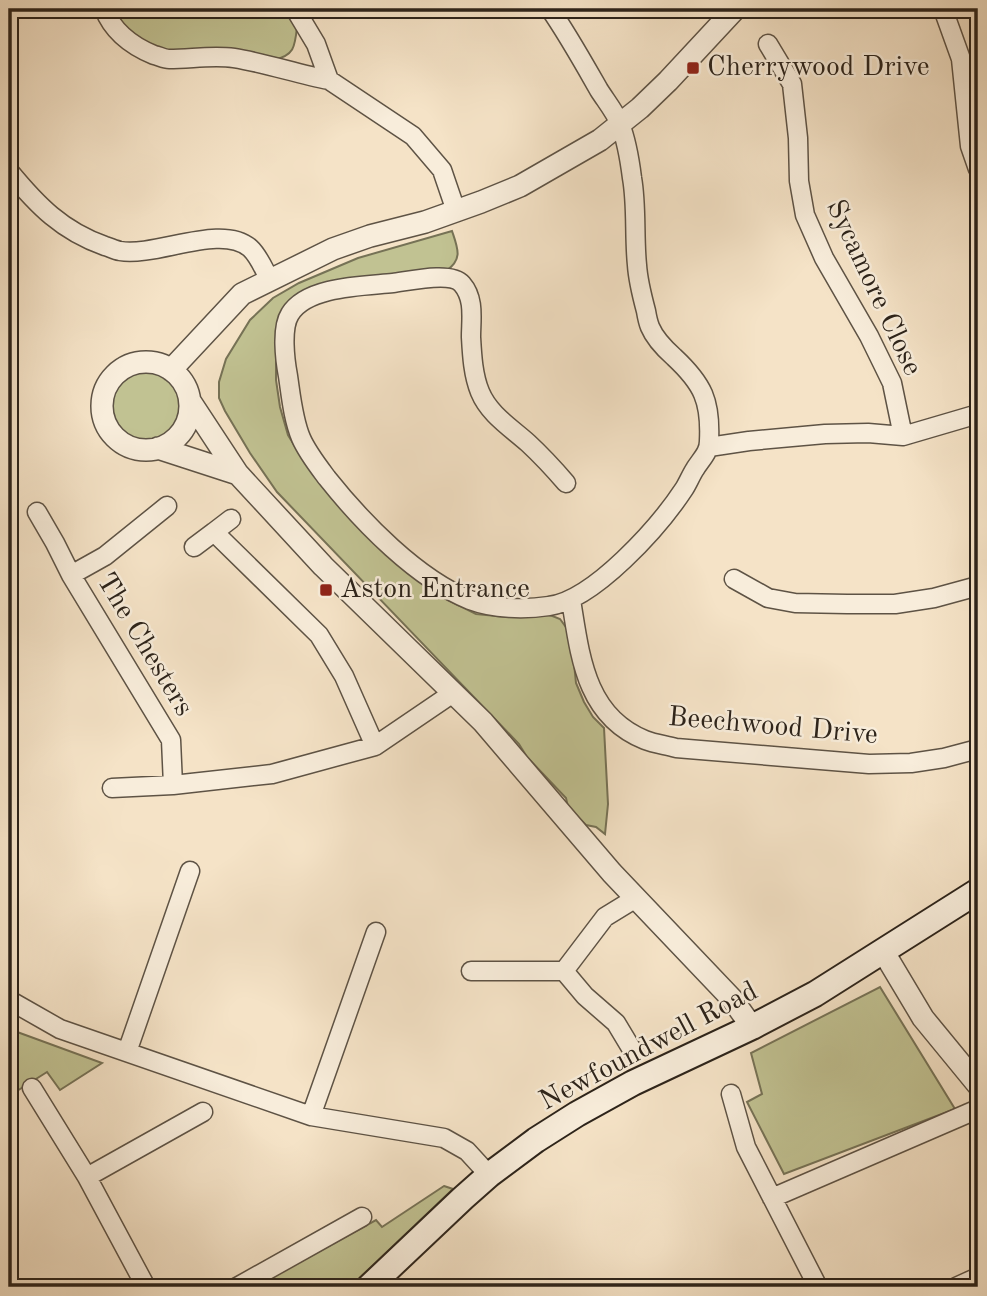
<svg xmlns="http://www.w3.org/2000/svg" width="987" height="1296" font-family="'Old Standard TT',serif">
  <rect width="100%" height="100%" fill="#f5e3c7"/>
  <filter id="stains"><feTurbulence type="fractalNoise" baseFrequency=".00286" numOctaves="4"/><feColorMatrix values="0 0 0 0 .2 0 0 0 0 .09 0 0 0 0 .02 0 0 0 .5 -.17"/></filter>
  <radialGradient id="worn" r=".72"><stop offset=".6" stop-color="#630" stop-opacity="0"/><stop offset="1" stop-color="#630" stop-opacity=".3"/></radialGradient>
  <path fill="#c1c292" stroke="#767256" stroke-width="2" d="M113,9H284L297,27C295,47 294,56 273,60L152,49L128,32Z
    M452,231C458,249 463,259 446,271L391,279L308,289L290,301L276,340V380L280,407L288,435L305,463L354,515L436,594L476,614L507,617L550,615L560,619L568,630L572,644L576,683L584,702L593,717L604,728L608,804L605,834L596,827L586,825L568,807L566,798L527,757L519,744L277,492L250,453L225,411L219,398V382L226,359L250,320L273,298L299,283L358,258Z
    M111 405a36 36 0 1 1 72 0a36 36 0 1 1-72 0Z
    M880,987L955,1109L784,1174L747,1102L762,1094L751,1053Z
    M9,1029L102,1063L60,1090L47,1072L9,1096Z
    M444,1186L453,1189L350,1287H254L376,1220L382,1227Z"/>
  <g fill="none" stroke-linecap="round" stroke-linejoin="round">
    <g stroke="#5e5345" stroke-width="21">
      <path id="minor" d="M104,9C113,32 132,46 154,55C159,56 164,59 169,59C191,59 212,55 234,58C266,63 297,74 329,80L316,44L295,9
        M550,9C568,35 583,62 599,90C606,101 615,112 620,124C626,139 630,162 632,178C637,206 634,236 637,265C638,281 642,296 646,311C647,317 648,322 650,327C655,339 665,349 674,357C703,384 711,401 709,441C709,453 701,459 695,469C691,475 688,483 684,489C659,527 594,600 549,606C524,610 494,609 470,600C417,579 362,522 327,478C318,466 307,452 301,438C293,419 291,396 288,376C285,360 281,328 290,314C307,286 364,286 393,283C409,281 451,271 462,284C475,299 471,319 471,337C472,355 473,375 480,392C489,414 510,427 528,443C542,456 554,469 566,483
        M943,9L961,59L970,146L978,169
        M768,44L792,84L798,138L799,181L805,215L824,258L869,336L892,383L903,436
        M329,80L413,136L442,170L456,211
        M9,171C37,205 62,231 105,246C109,247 115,250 120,251C157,257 221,223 250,248C259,256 264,270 270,280
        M709,447L749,441L825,434L868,433L903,436L978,414
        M37,512L55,543L71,575L171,740L173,785
        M214,532L231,519
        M194,547L214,532L319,635L344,676L375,746L453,693
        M71,575L105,556L167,506
        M734,579L768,598L795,603L847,604H895L934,598L978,586
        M571,600C580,655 585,716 645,740C655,744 666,745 676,748L869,764L911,763L944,758L978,749
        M112,788L173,785L272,774L375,746
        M471,971H564
        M9,1000L60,1029L311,1116L444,1138L467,1151L489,1175
        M127,1052L190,871
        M634,1053L616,1023L585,996L564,971L605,917L636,898
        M32,1088L87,1177L146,1287
        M731,1094L746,1147L818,1287
        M311,1116L376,932
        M87,1177L203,1112
        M772,1198L978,1109
        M237,1287L362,1217
        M956,1287L978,1277"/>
    </g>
    <g stroke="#5e5345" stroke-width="24">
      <path id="tertiary" d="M102 406a44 44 0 1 1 88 0a44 44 0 1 1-88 0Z
        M171,370L242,294L333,249L370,236L425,222L481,202L520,186L600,140L640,108L668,81L735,9
        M190,401L238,474L323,566L483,722L612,873L732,999L752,1027
        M158,448L238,474
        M883,951L923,1018L978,1085"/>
    </g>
    <g stroke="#2c231a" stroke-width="28">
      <path id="secondary" d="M369,1287L463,1198L489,1175L536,1140L577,1114L633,1083L752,1027L815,994L978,891"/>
    </g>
    <use href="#minor" stroke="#f8eddb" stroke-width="18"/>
    <use href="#tertiary" stroke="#f8eddb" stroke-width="21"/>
    <use href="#secondary" stroke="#f8eddb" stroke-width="24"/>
  </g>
  <g fill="#8f2418" stroke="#f8eddb" stroke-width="2.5">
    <rect x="686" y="61" width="14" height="14" rx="3.5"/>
    <rect x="319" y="583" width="14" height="14" rx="3.5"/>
  </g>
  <g text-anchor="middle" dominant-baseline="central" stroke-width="5" stroke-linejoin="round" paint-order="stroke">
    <g font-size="28" fill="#2c231a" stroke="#f8eddb" text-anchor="start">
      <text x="707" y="68">Cherrywood Drive</text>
      <text x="340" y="590">Aston Entrance</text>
    </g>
    <g font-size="28" fill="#2c231a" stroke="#f8eddb">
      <text transform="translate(873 288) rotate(65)">Sycamore Close</text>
      <text transform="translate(144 645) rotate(59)">The Chesters</text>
      <text transform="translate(773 727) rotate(5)">Beechwood Drive</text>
      <text transform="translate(649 1047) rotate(-28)">Newfoundwell Road</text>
    </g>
  </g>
  <rect width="987" height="1296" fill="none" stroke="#f5e3c7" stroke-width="35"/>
  <rect x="10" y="10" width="966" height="1275" fill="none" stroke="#2c231a" stroke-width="3.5"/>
  <rect x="18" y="18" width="952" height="1261" fill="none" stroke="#2c231a" stroke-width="2"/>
  <rect width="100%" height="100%" filter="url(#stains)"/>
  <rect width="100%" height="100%" fill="url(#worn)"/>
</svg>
